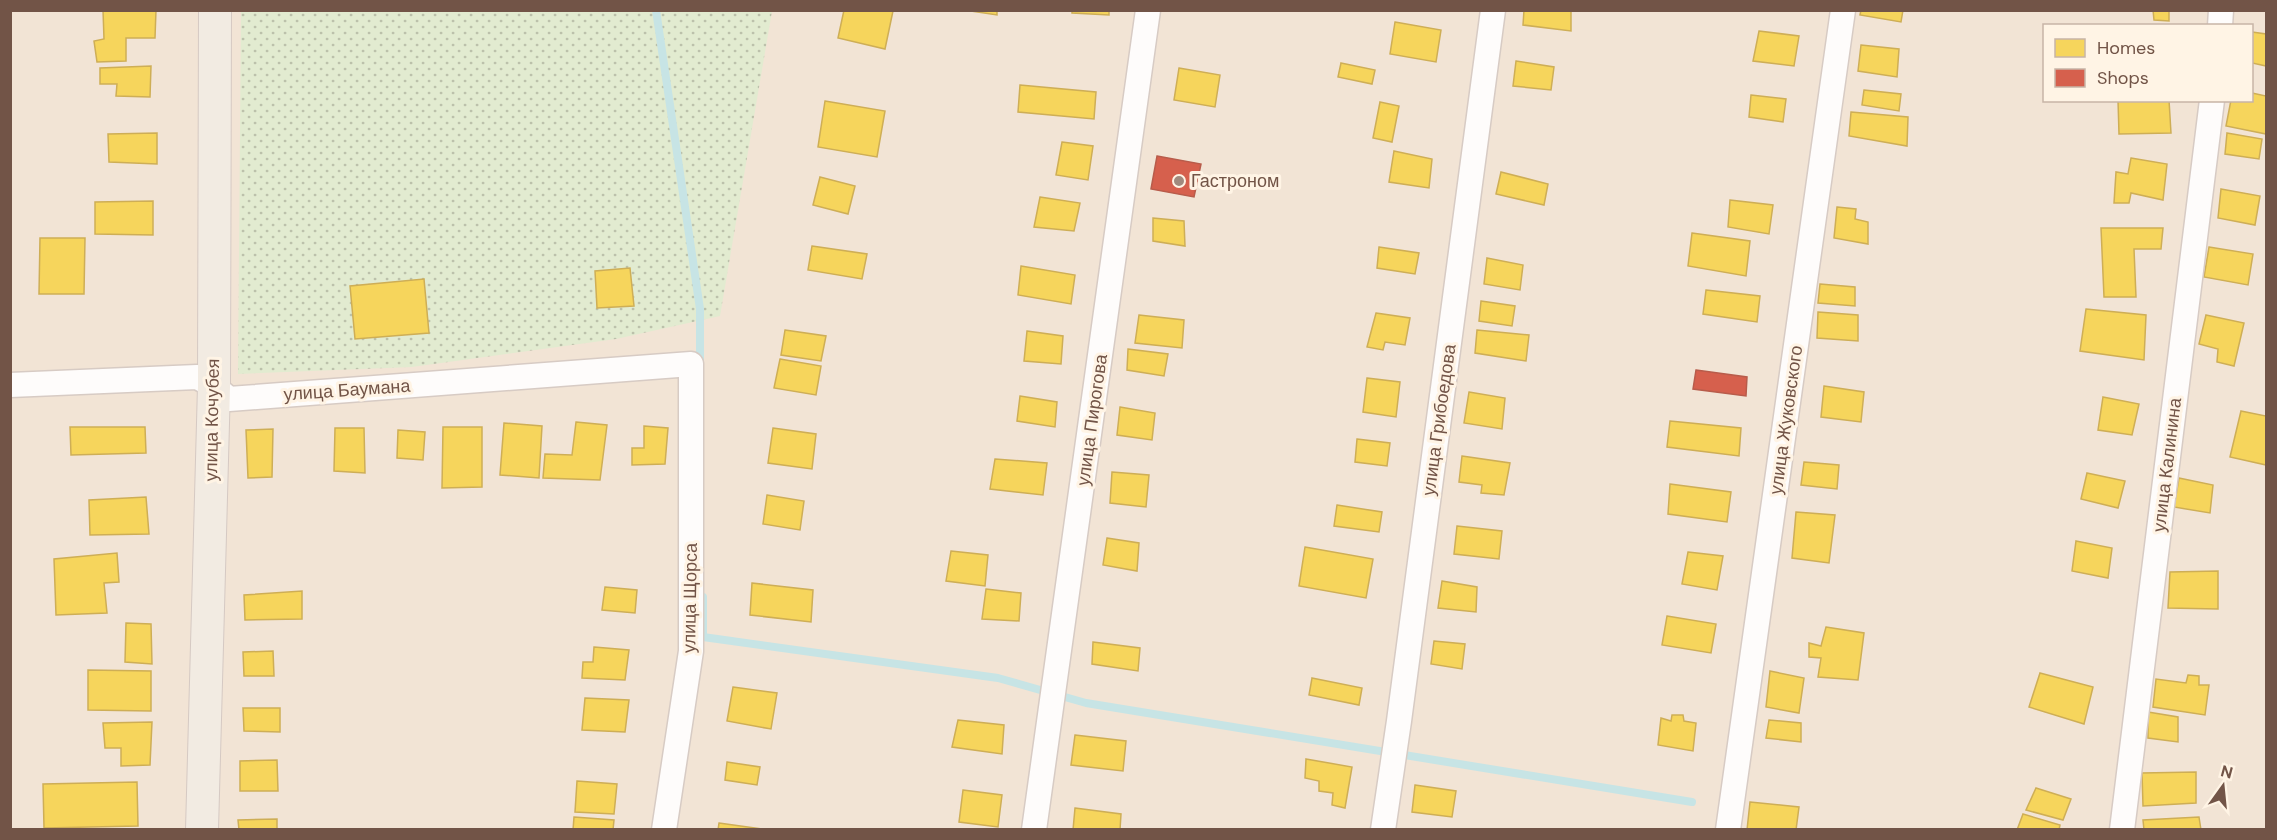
<svg xmlns="http://www.w3.org/2000/svg" width="2277" height="840" font-family="'DM Sans',sans-serif">
  <defs>
    <pattern id="grass-dots" width="8" height="8" patternUnits="userSpaceOnUse" patternTransform="scale(1.5)"><rect width="8" height="8" fill="#e2ebd0"/><path d="M2 2h.1M6 6h.1" fill="none" stroke="#bcc1ab" stroke-width="1.8" stroke-linecap="round"/></pattern>
  </defs>
  <rect width="100%" height="100%" fill="#f6eee5"/>
  <path fill="#f2e4d5" fill-rule="evenodd" d="M10,11H2266V829H11ZM2044,26H2252V100H2044Z"/>
  <path fill="url(#grass-dots)" d="M241,11H772L720,316L616,339L412,367L238,374Z"/>
  <path fill="#f6d55c" stroke="#ceae56" stroke-width="1.5" d="M103,10H156L155,38H126V61L97,62L94,41L104,39Z
    M844,10L893,11L885,49L838,38Z
    M964,10H997V15Z
    M1072,10H1109V15L1072,13Z
    M1524,10H1571V31L1523,25Z
    M1861,10H1903L1901,22L1860,15Z
    M2153,10H2169V21L2154,20Z
    M1395,22L1441,30L1436,62L1390,54Z
    M1759,31L1799,36L1794,66L1753,61Z
    M2252,32L2266,34V66L2252,63Z
    M1861,45L1899,49L1897,77L1858,71Z
    M1516,61L1554,67L1551,90L1513,86Z
    M1341,63L1375,70L1372,84L1338,77Z
    M151,66L150,97L116,96L117,84H100V68Z
    M1179,68L1220,75L1215,107L1174,100Z
    M1020,85L1096,92L1094,119L1018,112Z
    M1864,90L1901,94L1899,111L1862,105Z
    M2252,93L2266,96V134L2226,126L2231,100H2252Z
    M1751,95L1786,99L1783,122L1749,117Z
    M2118,100H2169L2171,133L2119,134Z
    M825,101L885,111L877,157L818,147Z
    M1380,102L1399,106L1392,142L1373,138Z
    M1851,112L1908,117L1907,146L1849,136Z
    M157,133V164L109,162L108,134Z
    M2227,133L2262,139L2259,159L2225,154Z
    M1062,142L1093,146L1088,180L1056,175Z
    M1394,151L1432,159L1429,188L1389,182Z
    M2131,158L2167,164L2163,200L2131,193L2129,203H2114L2116,172L2128,174Z
    M1501,172L1548,184L1544,205L1496,194Z
    M820,177L855,186L848,214L813,205Z
    M2221,189L2260,196L2255,225L2218,218Z
    M1040,197L1080,203L1074,231L1034,227Z
    M1730,200L1773,205L1769,234L1728,227Z
    M153,201V235L95,234V202Z
    M1837,207L1856,209L1855,219L1868,222V244L1834,238Z
    M1153,218L1184,221L1185,246L1153,241Z
    M2101,228H2163L2161,249H2134L2136,297H2104Z
    M1692,233L1750,241L1746,276L1688,266Z
    M40,238H85L84,294H39Z
    M812,246L867,254L862,279L808,270Z
    M1379,247L1419,253L1415,274L1377,268Z
    M2209,247L2253,254L2248,285L2204,277Z
    M1487,258L1523,265L1520,290L1484,284Z
    M1021,266L1075,275L1071,304L1018,295Z
    M630,268L634,306L597,308L595,271Z
    M424,279L429,333L355,339L350,286Z
    M1820,284L1855,287V306L1818,303Z
    M1706,290L1760,296L1757,322L1703,314Z
    M1481,301L1515,306L1512,326L1479,321Z
    M2086,309L2146,315L2144,360L2080,351Z
    M1818,312L1858,315V341L1817,338Z
    M1376,313L1410,318L1405,345L1385,342L1383,350L1367,347Z
    M1139,315L1184,320L1182,348L1135,343Z
    M2206,315L2244,323L2234,366L2217,362L2218,349L2199,344Z
    M785,330L826,336L821,361L781,355Z
    M1477,330L1529,335L1526,361L1475,353Z
    M1027,331L1063,336L1061,364L1024,361Z
    M1128,349L1168,354L1164,376L1127,370Z
    M780,359L821,366L816,395L774,388Z
    M1367,378L1400,382L1396,417L1363,412Z
    M1824,386L1864,392L1861,422L1821,417Z
    M1469,392L1505,398L1502,429L1464,423Z
    M1020,396L1057,402L1055,427L1017,421Z
    M2103,397L2139,404L2132,435L2098,430Z
    M1120,407L1155,413L1152,440L1117,435Z
    M2241,411L2266,416V465L2230,457Z
    M1670,421L1741,428L1739,456L1667,447Z
    M576,422L607,425L600,480L543,478L545,454L572,455Z
    M504,423L542,426L539,478L500,475Z
    M644,426L668,428L665,464L632,465V448H644Z
    M70,427H145L146,453L71,455Z
    M443,427H482V487L442,488Z
    M335,428H364L365,473L334,471Z
    M773,428L816,434L812,469L768,463Z
    M273,429L272,477L248,478L246,430Z
    M398,430L425,432L423,460L397,458Z
    M1357,439L1390,443L1387,466L1355,462Z
    M1462,456L1510,463L1504,495L1481,493L1482,485L1459,482Z
    M995,459L1047,463L1043,495L990,489Z
    M1804,462L1839,465L1837,489L1801,485Z
    M1112,472L1149,475L1146,507L1110,503Z
    M2087,473L2125,481L2118,508L2081,499Z
    M2179,478L2213,485L2210,513L2174,507Z
    M1670,484L1731,492L1727,522L1668,514Z
    M767,495L804,501L800,530L763,524Z
    M146,497L149,534L90,535L89,500Z
    M1337,505L1382,512L1379,532L1334,526Z
    M1796,512L1835,515L1829,563L1792,558Z
    M1457,526L1502,531L1499,559L1454,554Z
    M1107,538L1139,543L1137,571L1103,565Z
    M2076,541L2112,548L2108,578L2072,571Z
    M1305,547L1373,559L1366,598L1299,586Z
    M951,551L988,555L985,586L946,581Z
    M1688,552L1723,556L1717,590L1682,584Z
    M117,553L119,582L104,583L107,613L56,615L54,559Z
    M2218,571V609L2168,608L2170,572Z
    M1442,581L1477,587L1476,612L1438,608Z
    M752,583L813,590L811,622L750,615Z
    M605,587L637,590L635,613L602,610Z
    M986,589L1021,593L1019,621L982,619Z
    M302,591V619L245,620L244,595Z
    M1667,616L1716,624L1711,653L1662,645Z
    M126,623L151,624L152,664L125,662Z
    M1826,627L1864,633L1858,680L1818,677L1821,658L1809,657V643L1821,646Z
    M1434,641L1465,644L1462,669L1431,664Z
    M1093,642L1140,648L1138,671L1092,664Z
    M594,647L629,650L625,680L582,678L583,662H593Z
    M273,651L274,676H244L243,652Z
    M88,670L151,671V711L88,710Z
    M1770,671L1804,678L1799,713L1766,707Z
    M2040,673L2093,687L2084,724L2029,707Z
    M2188,675L2199,676V685H2209L2205,715L2153,707L2156,679L2186,683Z
    M1312,678L1362,688L1359,705L1309,695Z
    M733,687L777,693L771,729L727,721Z
    M585,698L629,700L625,732L582,730Z
    M243,708H280V732L244,731Z
    M2148,712L2178,717V742L2148,738Z
    M1672,715H1683L1684,721L1696,723L1693,751L1658,745L1661,718L1671,721Z
    M958,720L1004,725L1002,754L952,747Z
    M1769,720L1801,723V742L1766,738Z
    M152,722L150,765L121,766V748H105L103,723Z
    M1075,735L1126,741L1123,771L1071,765Z
    M1306,759L1352,767L1345,808L1332,805L1333,793L1319,791V781L1305,778Z
    M277,760L278,791H240V761Z
    M727,762L760,767L757,785L725,780Z
    M2196,772V803L2143,806L2142,773Z
    M577,781L617,784L614,814L575,812Z
    M137,782L138,826L44,828L43,784Z
    M1415,785L1456,791L1452,817L1412,812Z
    M2036,788L2071,799L2063,820L2026,810Z
    M963,790L1002,795L998,827L959,822Z
    M1750,802L1799,807L1796,830H1747Z
    M1075,808L1121,814L1120,830H1073Z
    M2023,814L2060,825L2059,830H2017Z
    M574,817L614,820L613,830H573Z
    M2199,817L2201,830H2144L2143,820Z
    M277,819V830H239L238,820Z
    M719,823L769,830H718Z"/>
  <path fill="#d6604d" stroke="#b85c4b" stroke-width="1.5" d="M1157,156L1201,164L1194,197L1151,189Z
    M1696,370L1747,377L1746,396L1693,389Z"/>
  <g fill="none" stroke-linecap="round" stroke-linejoin="round">
    <path stroke="#c7e4e5" stroke-width="8" d="M656,10L700,309V366
      M703,597V637L998,678L1086,703L1692,802"/>
    <g stroke="#d7cbc4" stroke-width="27">
      <path id="minor" d="M2220,26L2221,10
        M10,385L197,377L214,386L229,399L691,364V651L664,830
        M1034,830L1148,10
        M1383,830L1399,721L1493,10
        M1728,830L1843,10
        M2122,830L2212,100"/>
    </g>
    <g stroke="#d5c9c3" stroke-width="34">
      <path id="major" d="M202,830L214,386L215,10"/>
    </g>
    <use href="#minor" stroke="#fefcfb" stroke-width="24"/>
    <use href="#major" stroke="#f2ebe2" stroke-width="32"/>
  </g>
  <circle fill="#a08a7e" stroke="#fff4e5" stroke-width="2" cx="1179" cy="181" r="6"/>
  <g text-anchor="middle" dominant-baseline="central" stroke-width="6" stroke-linejoin="round" paint-order="stroke">
    <g font-size="18" fill="#725447" stroke="#fff4e5" text-anchor="start">
      <text x="1191" y="181">Гастроном</text>
    </g>
    <g font-size="18" fill="#725447" stroke="#fff4e5">
      <text transform="translate(347 390) rotate(-4)">улица Баумана</text>
      <text transform="translate(212 420) rotate(-89)">улица Кочубея</text>
      <text transform="translate(1092 420) rotate(-82)">улица Пирогова</text>
      <text transform="translate(1439 420) rotate(-82)">улица Грибоедова</text>
      <text transform="translate(1786 420) rotate(-82)">улица Жуковского</text>
      <text transform="translate(2167 465) rotate(-83)">улица Калинина</text>
      <text transform="translate(690 598) rotate(-89)">улица Щорса</text>
    </g>
  </g>
  <rect width="2277" height="840" fill="none" stroke="#725447" stroke-width="24"/>
  <rect x="2043" y="24" width="210" height="78" fill="#fff4e5" stroke="#c7b4a6" stroke-width="1.5"/>
  <rect x="2055" y="39" width="30" height="18" fill="#f6d55c" stroke="#c7b4a6" stroke-width="1.5"/>
  <text x="2097" y="54" font-size="18" fill="#725447">Homes</text>
  <rect x="2055" y="69" width="30" height="18" fill="#d6604d" stroke="#c7b4a6" stroke-width="1.5"/>
  <text x="2097" y="84" font-size="18" fill="#725447">Shops</text>
  <g transform="translate(2223 786) rotate(15)" stroke="#fff4e5" stroke-width="4.5" paint-order="stroke">
  <path d="M0-4.5L10 22L0 15L-10 22Z" fill="#725447"/>
  <text y="-9" font-size="16" font-weight="bold" text-anchor="middle" fill="#725447">N</text>
  </g>
</svg>
